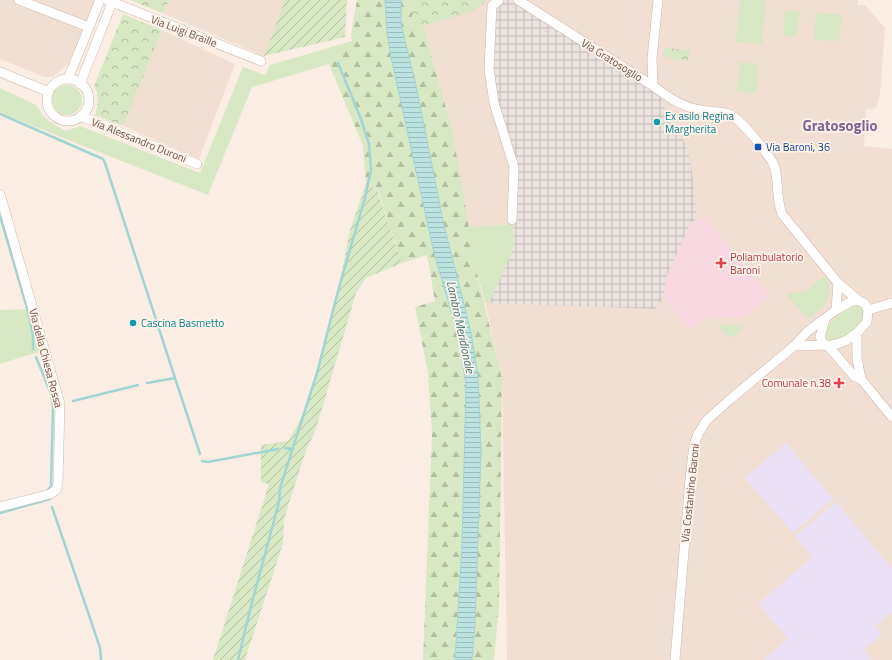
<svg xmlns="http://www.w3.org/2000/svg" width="892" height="660" font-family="'Titillium Web',sans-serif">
  <defs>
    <pattern id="industrial-grid" width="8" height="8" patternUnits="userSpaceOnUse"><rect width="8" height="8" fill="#eae2de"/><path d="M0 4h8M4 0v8" fill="none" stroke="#c2bab6"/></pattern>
    <pattern id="forest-firs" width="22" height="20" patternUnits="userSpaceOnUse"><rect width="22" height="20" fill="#d8e7c4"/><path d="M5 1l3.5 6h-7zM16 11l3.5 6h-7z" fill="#b4bea1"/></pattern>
    <pattern id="park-crowns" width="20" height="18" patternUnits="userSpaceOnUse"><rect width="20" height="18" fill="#d8e7c4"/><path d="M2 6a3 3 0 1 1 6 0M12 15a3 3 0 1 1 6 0" fill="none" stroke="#b4bea1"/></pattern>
    <pattern id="garden-furrows" width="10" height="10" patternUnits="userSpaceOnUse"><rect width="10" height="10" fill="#d8e7c4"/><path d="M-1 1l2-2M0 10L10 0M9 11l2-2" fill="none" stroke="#b4bea1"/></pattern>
    <pattern id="water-rules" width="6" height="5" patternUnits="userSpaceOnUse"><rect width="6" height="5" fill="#bae3e2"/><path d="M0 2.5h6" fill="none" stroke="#9cbbb9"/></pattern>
  </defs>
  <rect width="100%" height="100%" fill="#faeee4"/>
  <path fill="#f2dfd3" d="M0,0H95L69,63L53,77H44L0,59Z
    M170,0H285L264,56L162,13Z
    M413,0H499L514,167L513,224L468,227L452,129L423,27Z
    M518,0H858V5H865L885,28L880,95L876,108L866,110L864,146L892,149V660H507L502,379L485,302L655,309L697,219L686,145L665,110L662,100Z
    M162,30L235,64L199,159L123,126Z"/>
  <path fill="url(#industrial-grid)" d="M499,0H518L653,86L662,100L665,110L686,145L691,164L697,219L691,223L667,276L663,298L655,309L489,303L514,246L512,220L514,167L494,103L492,6Z"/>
  <path fill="#ebe1f7" d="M786,443L833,499L793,533L745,478Z
    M836,502L892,569V612L875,626L882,634L864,650L872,660H763L788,639L758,604L812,557L795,536Z"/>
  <path fill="#f8d8e1" d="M704,217L770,296L750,313L743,317H712L699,322L690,330L663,298L667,276L691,223Z"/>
  <path fill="#d8e7c4" d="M740,0H766L762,44L736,42Z
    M785,10L799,11L797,37L783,36Z
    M816,13L842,15L839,41L814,40Z
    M352,41L353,42L329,64L252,87L208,195L0,113V88L36,105L45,118L53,124L66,131L80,126L200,173L243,67L265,75L270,65Z
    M740,62L759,64L757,93L737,92Z
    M52 100a15 15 0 1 1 30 0a15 15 0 1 1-30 0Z
    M513,224L514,247L489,303L485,302L476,269L468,227Z
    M825,276C827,278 829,283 829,287C831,303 818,311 808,319L787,295C793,291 800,294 806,290C813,286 818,280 825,276Z
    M858,305L861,306L866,312L862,324L842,339L831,341C814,329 847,308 858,305Z
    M33,309L45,351L28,355L0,364V310Z
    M720,325H741L742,329L732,337H728L721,330Z"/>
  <path fill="url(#forest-firs)" d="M357,0H385L387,33L391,57L434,253L458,335L466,385L462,546L455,660H423L432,433L428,373L415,307L435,301L427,255L402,263L378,190L366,183L363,146L329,64L352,42L351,34Z
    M401,0H413L411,29L423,26L452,129L476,269L502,379L499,605L494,660H472L475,624L481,451L478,376L471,332L444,225L417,90L401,24Z"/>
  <path fill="url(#park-crowns)" d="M130,0H170L162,13Z
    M413,0H488L473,11L411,30Z
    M123,14L162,30L123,126L95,115C98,105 100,95 94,86Z
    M664,48L690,50L688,61L675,60L663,55Z"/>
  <path fill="url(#garden-furrows)" d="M285,0H347L345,37L264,56Z
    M366,183L377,190L402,263L366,278L356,293L315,432L307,447L284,519L283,543L245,660H213L269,484L261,482V445L288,441L302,417L317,373L338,291L350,230Z"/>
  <path fill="url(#water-rules)" stroke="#a1d4d3" d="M385,0H401V24L417,90L444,225L471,332L478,376L481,451L475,624L472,660H455L462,546L466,385L458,335L434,253L391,57L387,33Z"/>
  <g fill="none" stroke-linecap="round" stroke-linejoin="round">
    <path stroke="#a1d4d3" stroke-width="2.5" d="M0,114L103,159L105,163L175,378
      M0,216L29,315L33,335V349
      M36,357L51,394L53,406L51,486L48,490
      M147,383L175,378L200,454
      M73,401L138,385
      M285,448L292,449
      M202,461L208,462L278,449
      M52,507L92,624L100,648L101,660
      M0,513L50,499
      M238,660L250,610L279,502L280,488L317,373L338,291L365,198L371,170L369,144L361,119L338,63"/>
    <g stroke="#cdb7ae" stroke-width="10">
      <path id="minor" d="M19,0L89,27
        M107,0L261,61
        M499,0L492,6L489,69L494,103L514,167L512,220
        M518,0L653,86C669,98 682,107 701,110C710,112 720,111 729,114C741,119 766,151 773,163C780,178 775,196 782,214L838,283L858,300L865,304L868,310L867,322L857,333L847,340L837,344L828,346L823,343L820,337L825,319
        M0,72L49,92
        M68,79L100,0
        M47 100a21 21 0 1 1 42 0a21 21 0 1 1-42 0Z
        M80,84L113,0
        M653,86L652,59L658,0
        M81,116L197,164
        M0,194L60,404L58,483L56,490L50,494L0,507
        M836,310L850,302L858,300
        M868,310L892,303
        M857,333V358L861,379
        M794,346L826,345
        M828,346L854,376L861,379L892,417
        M675,660L690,479L694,445L698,434L706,421L727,402L794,346L808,331L836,310L838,283"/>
    </g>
    <use href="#minor" stroke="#fff" stroke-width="9"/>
  </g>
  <g fill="#0f9aa8" stroke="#fef3ea" stroke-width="1.5">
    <circle cx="657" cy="122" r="4"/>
    <circle cx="133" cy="323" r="4"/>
  </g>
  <rect fill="#1a4fb4" stroke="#fef3ea" stroke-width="1.5" x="754" y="143" width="8" height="8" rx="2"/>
  <g fill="#e0444e" stroke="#fef3ea" stroke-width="1.5">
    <path d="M719 257h4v4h4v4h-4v4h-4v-4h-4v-4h4z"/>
    <path d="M837 377h4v4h4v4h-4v4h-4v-4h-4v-4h4z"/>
  </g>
  <g text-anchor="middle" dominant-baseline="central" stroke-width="3.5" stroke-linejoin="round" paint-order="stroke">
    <g font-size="11" fill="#71534c" stroke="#fef3ea">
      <text transform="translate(184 31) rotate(21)">Via Luigi Braille</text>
      <text transform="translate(612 60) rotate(32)">Via Gratosoglio</text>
      <text transform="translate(139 140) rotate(22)">Via Alessandro Duroni</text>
      <text transform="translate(46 358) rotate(75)">Via della Chiesa Rossa</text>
      <text transform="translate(690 493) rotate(-84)">Via Costantino Baroni</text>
    </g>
    <g font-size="11" fill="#0d838f" stroke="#fef3ea" text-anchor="start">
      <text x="665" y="116">Ex asilo Regina<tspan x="665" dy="13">Margherita</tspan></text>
      <text x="141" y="323">Cascina Basmetto</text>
    </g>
    <g font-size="11" fill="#164399" stroke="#fef3ea" text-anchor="start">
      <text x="766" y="147">Via Baroni, 36</text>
    </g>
    <g font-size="11" fill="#be3a42" stroke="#fef3ea" text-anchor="start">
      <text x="730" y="257">Poliambulatorio<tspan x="730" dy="13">Baroni</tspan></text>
      <text x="831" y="383" text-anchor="end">Comunale n.38</text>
    </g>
    <g font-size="12" font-style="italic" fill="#407676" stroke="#fef3ea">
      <text transform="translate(461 327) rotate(78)">Lambro Meridionale</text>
    </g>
    <g font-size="15" font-weight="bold" fill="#7e6794" stroke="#fef3ea">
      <text x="840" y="125">Gratosoglio</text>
    </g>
  </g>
</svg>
